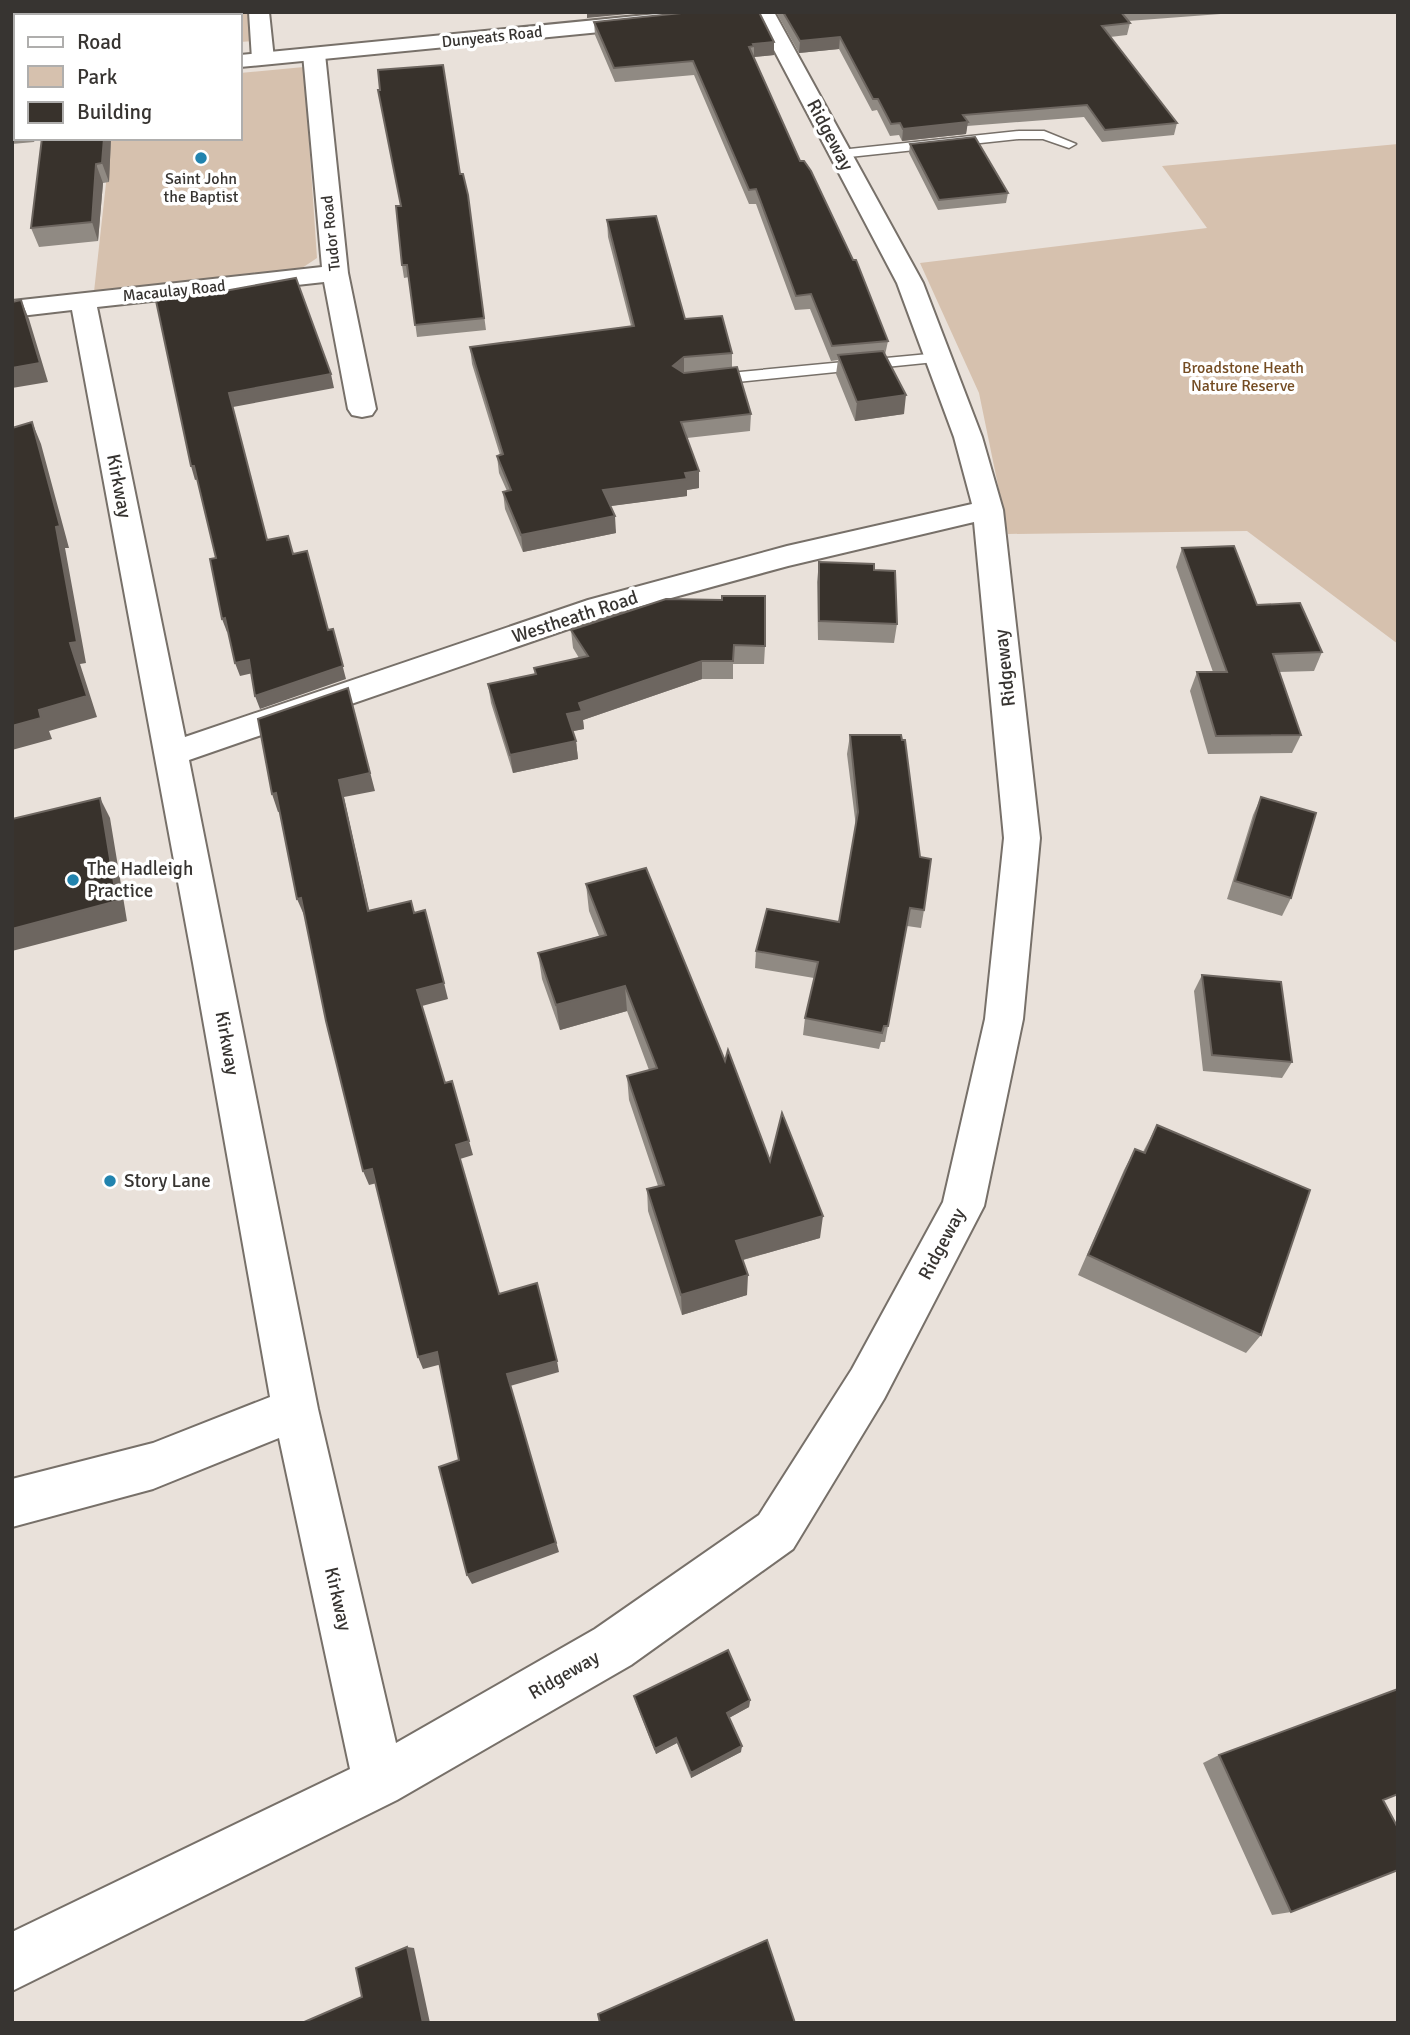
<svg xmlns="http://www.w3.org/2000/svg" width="1410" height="2035" font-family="Signika,sans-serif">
  <rect width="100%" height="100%" fill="#e9e1da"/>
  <path fill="#d6c1ae" d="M170,12H251L254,41L240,42V16H170Z
    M304,67L317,258L299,270L94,292L111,138H240V73Z
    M1398,144V644L1247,531L1008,534L979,393L920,263L1207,228L1162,166Z"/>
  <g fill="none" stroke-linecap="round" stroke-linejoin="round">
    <g stroke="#777069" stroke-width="3">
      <path id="service" d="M1019,131H1044L1076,144L1069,148L1043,139H1019L840,158L833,154L840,150Z
        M939,353L945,355L947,358L945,361L708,385L700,380L708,375Z"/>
    </g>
    <g stroke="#777069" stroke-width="4">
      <path id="minor" d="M249,12H269L274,59L271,64H255L252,59Z
        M754,12H774L923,283L982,437L1003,510L1040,838L1023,1019L984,1206L884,1399L793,1549L631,1665L397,1800L12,1991V1932L350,1769L279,1438L153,1489L12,1527V1479L153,1443L270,1397L193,963L72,310L12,317V301L322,267L303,54L306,49H322L325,54L348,273L376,409L372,415L362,417L352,415L348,409L324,282L97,307L185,737L588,600L787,546L972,504L954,437L897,283ZM974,522L1004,838L985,1019L943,1202L852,1369L759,1515L595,1629L396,1743L318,1409L189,760L609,615L788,566Z"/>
    </g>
    <g stroke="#777069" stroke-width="4">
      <path id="tertiary" d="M677,12H754L751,16L744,18L240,67V55Z"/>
    </g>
    <use href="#service" fill="#fff" fill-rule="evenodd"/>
    <use href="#minor" fill="#fff" fill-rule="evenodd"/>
    <use href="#tertiary" fill="#fff" fill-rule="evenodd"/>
  </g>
  <path fill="#908a83" d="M12,12H130V16H16V138H36L34,142L12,144Z
    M776,12H1247L1128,21L1130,23L1127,35L1110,37L1177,123L1174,135L1102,142L1084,117L967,126L966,134L902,141L899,135L890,136L877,110L872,111L839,49L799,53Z
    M594,22L774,42V55L754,57V59L800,161L888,341L885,355L904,414L855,421L836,374L838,360L831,361L810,309L795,310L756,204H749L694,75L615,82L595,35Z
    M111,138L109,182L103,183L98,241L39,247L31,228Z
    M910,144L1008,193L1006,203L938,210L909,153Z
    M460,174L468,195L486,330L417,337L409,277L404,278L402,265Z
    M607,220L685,319L732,353V368L751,414L750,431L687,438L699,471V488L687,490V496L610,506L616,533L523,552L505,509L503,492L507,491L499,473L497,456L500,455L472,364L470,347L631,326L608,237Z
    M1182,548L1322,652L1314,671L1279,672L1301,735L1292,753L1208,754L1190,691L1197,672H1213L1176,567Z
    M819,562L874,570L897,624L894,643L818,640L817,582Z
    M571,630L765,646L764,664H733V679H702L583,720L584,729L573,731L576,741L578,759L513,773L491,703L488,684L535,675L534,668L579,658L573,648Z
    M850,735L924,910L921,928L907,926L885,1042H881L879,1049L803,1035L805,1018L814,978L755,968L756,951L839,922L856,827L847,754Z
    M1261,797L1291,898L1282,916L1227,899L1253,815Z
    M586,884L725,1061L770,1161L820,1238L743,1260L747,1295L682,1315L648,1211L647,1189L658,1186L629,1100L627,1076L649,1070L627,1011L560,1030L542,979L538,953L599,936L589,911Z
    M1202,975L1292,1062L1282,1078L1203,1071L1194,991Z
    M1157,1125L1261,1335L1246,1353L1078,1275L1124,1170L1135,1149L1143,1152Z
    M634,1696L750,1700L749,1707L729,1718L741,1752L691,1778L677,1743L656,1754L636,1703Z
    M1219,1755L1383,1800L1291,1912L1272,1915L1203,1763Z"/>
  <path fill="#6d6660" d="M70,12H80L81,16H68Z
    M587,12H648L587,18Z
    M840,37L839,49L799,53L800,41Z
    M774,42V55L754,57V46L753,44Z
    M968,122L966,134L902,141L903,129Z
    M104,138H111L109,182L102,163Z
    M96,164L103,183L98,241L92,222Z
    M21,300L29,319L48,382L12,388V368Z
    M684,357V374L673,366Z
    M331,374L334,388L233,407L270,554L229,393Z
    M906,395L904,414L855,421L857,402Z
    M32,422L41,444L69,548H65L86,663L80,664L97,717L49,731L52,739L12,750V726L39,710L70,643Z
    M191,466H194L199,479L195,480Z
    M699,471V488L687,490V496L604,507L603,490Z
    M615,516L616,533L523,552L521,535Z
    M225,618L230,631L227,632L222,619Z
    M333,629L346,679L260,709L255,696Z
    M249,660L253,673L240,676L235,663Z
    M702,661V679L583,720L584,729L569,732L567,714L579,703Z
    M348,688L375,791L344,797L373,927L368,911L339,780Z
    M576,741L578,759L513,773L510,755Z
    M276,793L283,811L278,812L272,794Z
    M100,798L110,818L127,921L12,951V929Z
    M301,898L307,914L304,915L297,899Z
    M444,983L448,999L422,1006L417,990Z
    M625,986L627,1011L560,1030L556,1005Z
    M469,1141L473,1155L460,1159L456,1145Z
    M372,1169L377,1183L369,1185L363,1171Z
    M823,1216L820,1238L735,1262L736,1241Z
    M748,1275L747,1295L682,1315L681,1295Z
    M437,1352L442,1364L423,1369L418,1357Z
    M557,1361L559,1372L510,1386L559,1552L472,1584L467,1575L507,1374Z
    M750,1700L749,1707L727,1719V1713Z
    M676,1738L677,1743L656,1754L655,1749Z
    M742,1746L741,1752L691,1778V1773Z
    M407,1947L414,1948L430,2023H423Z"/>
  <path fill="#38322c" stroke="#6d6660" stroke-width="2" d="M12,12H70L68,16H16V117H12Z
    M691,12H759L774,42L753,44L754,46L749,47L800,161H804L811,171L853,260H856L888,341L832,346L811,294L796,296L756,189L749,190L693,61L614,68L594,22Z
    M783,12H1121L1130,23L1102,26L1177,123L1105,130L1087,105L963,115L968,122L903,129L900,123L891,124L878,99H873L840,37L800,41Z
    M443,65L460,174H463L468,195L484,318L415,325L407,265H402L396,206H401L378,90H380L378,70Z
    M975,137L1008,193L939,200L910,144Z
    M42,138H104L102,163L96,164L92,222L31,228Z
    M656,216L685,319L722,316L732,353L684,357L673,366L684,373L737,367L751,414L681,422L699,471L685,473L687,479L603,490L615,516L521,535L503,492L511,490L497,456L503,454L470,347L634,326L607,220Z
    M296,278L331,374L229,393L267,540L288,536L293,554L307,551L328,630L333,629L343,666L255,696L249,660L235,663L225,618L222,619L210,559L216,558L194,466H191L155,296L206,287L208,294Z
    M21,300L40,363L12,368V302Z
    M883,351L906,395L857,402L838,355Z
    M32,422L60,526L56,527L77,642L70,643L87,696L39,710L41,718L12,726V428Z
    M1234,546L1257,605L1300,603L1322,652L1273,654L1301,735L1216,736L1197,672H1227L1182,548Z
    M819,562L874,564V570L895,571L897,624L819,621Z
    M722,596H765V646L734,645L733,661H702L579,703L582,711L567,714L576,741L510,755L488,684L536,674L534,668L588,656L571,630L666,599L722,600Z
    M348,688L370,773L339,780L368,911L411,901L414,913L425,910L444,983L417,990L445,1083L452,1081L469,1141L456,1145L499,1294L537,1283L557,1361L507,1374L556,1543L467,1575L439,1467L459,1460L437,1352L418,1357L372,1169L363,1171L326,1021L301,898L297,899L276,793L272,794L258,719Z
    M850,735H901L902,740H905L920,857L931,859L924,910L910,908L888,1026H884L882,1033L805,1018L818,962L756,951L767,909L839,922L858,812Z
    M1261,797L1316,813L1291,898L1235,881Z
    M100,798L117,901L12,929V819Z
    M646,868L725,1061L728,1050L770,1161L782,1113L823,1216L736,1241L748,1275L681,1295L647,1189L664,1185L627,1076L657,1068L625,986L556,1005L538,953L606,935L586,884Z
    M1202,975L1281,982L1292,1062L1212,1055Z
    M1157,1125L1310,1190L1261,1335L1088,1255L1135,1149L1145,1153Z
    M728,1650L750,1700L727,1713L742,1746L691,1773L676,1738L655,1749L634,1696Z
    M1398,1689V1794L1383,1800L1398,1828V1870L1291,1912L1219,1755Z
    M767,1940L795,2023H600L598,2014Z
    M407,1947L423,2023H302L362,1997L356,1968Z"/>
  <g fill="#2183ae" stroke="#fff" stroke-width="2.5">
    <circle cx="201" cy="158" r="7"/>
    <circle cx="73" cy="880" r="7"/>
    <circle cx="110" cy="1181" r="7"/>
  </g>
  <g text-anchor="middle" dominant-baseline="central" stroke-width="7" stroke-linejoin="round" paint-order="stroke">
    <g font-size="16" fill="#373431" stroke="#fff">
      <text transform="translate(492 37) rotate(-6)">Dunyeats Road</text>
      <text transform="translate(331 233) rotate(-96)">Tudor Road</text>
      <text transform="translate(174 291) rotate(-6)">Macaulay Road</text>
    </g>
    <g font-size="16" fill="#373431" stroke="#fff">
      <text x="201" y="179">Saint John<tspan x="201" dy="18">the Baptist</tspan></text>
    </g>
    <g font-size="16" fill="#744c23" stroke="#fff">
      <text x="1243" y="368">Broadstone Heath<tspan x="1243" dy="18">Nature Reserve</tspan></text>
    </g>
    <g font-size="19" fill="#373431" stroke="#fff">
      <text transform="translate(830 135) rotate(62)">Ridgeway</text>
      <text transform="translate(119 486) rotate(79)">Kirkway</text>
      <text transform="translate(575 617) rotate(-18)">Westheath Road</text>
      <text transform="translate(1005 668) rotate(-96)">Ridgeway</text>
      <text transform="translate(227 1043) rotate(80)">Kirkway</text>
      <text transform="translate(942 1244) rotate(-62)">Ridgeway</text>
      <text transform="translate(338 1599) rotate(77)">Kirkway</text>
      <text transform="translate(564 1675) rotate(-30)">Ridgeway</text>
    </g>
    <g font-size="19" fill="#373431" stroke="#fff" text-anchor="start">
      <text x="87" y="869">The Hadleigh<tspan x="87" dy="22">Practice</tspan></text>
      <text x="124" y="1181">Story Lane</text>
    </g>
  </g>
  <rect width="1410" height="2035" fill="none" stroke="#373431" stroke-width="28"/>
  <rect x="14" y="14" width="228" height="126" fill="#ffffff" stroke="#afaead" stroke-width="2"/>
  <rect x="28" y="37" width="35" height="10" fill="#ffffff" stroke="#afaead" stroke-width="2"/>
  <text x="77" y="49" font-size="21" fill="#373431">Road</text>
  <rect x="28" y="66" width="35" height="21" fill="#d6c1ae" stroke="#afaead" stroke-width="2"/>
  <text x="77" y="84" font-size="21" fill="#373431">Park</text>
  <rect x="28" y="102" width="35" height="21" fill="#38322c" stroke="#afaead" stroke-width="2"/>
  <text x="77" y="119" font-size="21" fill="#373431">Building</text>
</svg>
